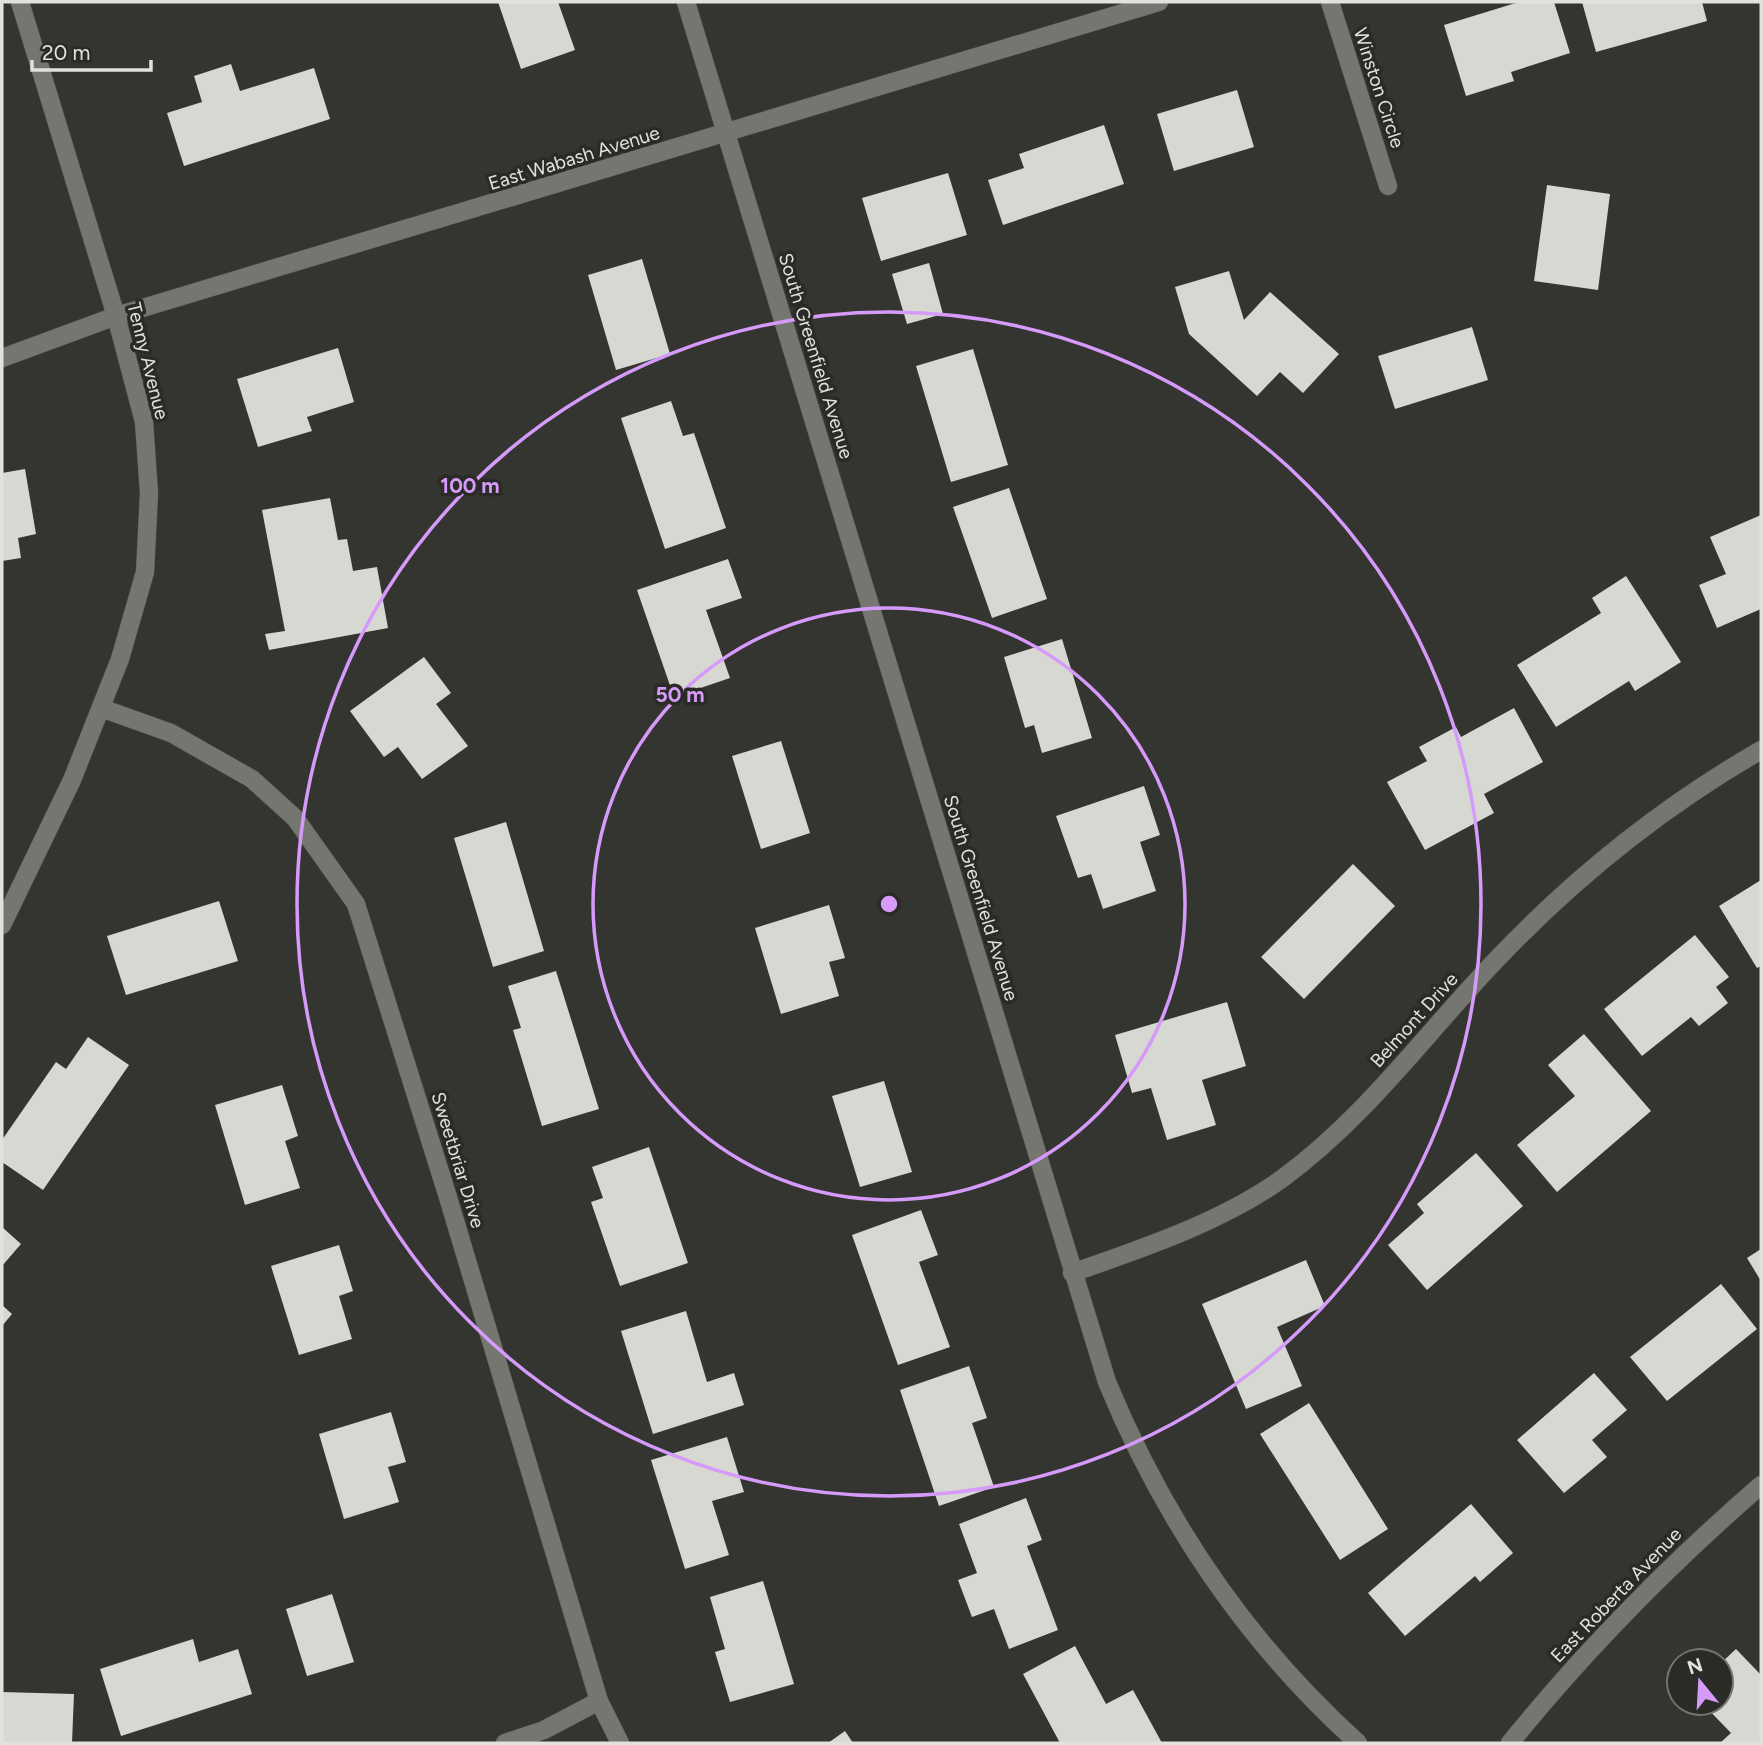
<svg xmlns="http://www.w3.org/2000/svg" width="1763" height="1745" font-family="Figtree,sans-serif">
  <rect width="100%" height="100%" fill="#343530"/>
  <path fill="#d7d8d2" d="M498,2H558L575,50L521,69Z
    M1519,2H1554L1570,53L1511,72L1514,81L1466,96L1444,25Z
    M1582,2H1702L1707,21L1596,52Z
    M231,64L240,91L314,68L330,119L184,166L167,113L202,102L194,76Z
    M1237,90L1254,147L1174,171L1157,114Z
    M1104,125L1124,184L1003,225L988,180L1024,168L1019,154Z
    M948,173L967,235L881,261L862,198Z
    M1547,185L1610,194L1598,290L1534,281Z
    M642,259L670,354L616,370L588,275Z
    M929,263L943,314L907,324L892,274Z
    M1229,271L1244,320L1270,292L1339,354L1303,393L1280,372L1257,396L1189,334L1175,287Z
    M1472,327L1488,380L1395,409L1378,356Z
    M338,348L354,402L307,417L312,431L258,447L237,379Z
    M973,349L1008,465L951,482L916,366Z
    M671,401L683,436L694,433L726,528L665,549L621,418Z
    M25,469L36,534L18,538L21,558L2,561V473Z
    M1009,488L1047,599L992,618L953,507Z
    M330,498L338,540L347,539L353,571L377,567L388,628L269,650L265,634L285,631L262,510Z
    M1761,515V609L1717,628L1699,585L1726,574L1710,537Z
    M728,559L742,598L706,610L730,678L674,697L637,590Z
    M1626,576L1681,662L1635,691L1629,681L1556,727L1517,665L1601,613L1592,598Z
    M1062,639L1092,738L1042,753L1034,725L1025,728L1004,657Z
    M424,657L451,693L436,704L468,746L422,779L398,747L384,757L350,711Z
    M1514,708L1543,762L1484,794L1494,813L1425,850L1387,782L1427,761L1419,747L1456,727L1461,737Z
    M781,741L810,833L761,849L732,756Z
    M1144,786L1160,835L1140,842L1156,891L1103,909L1091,874L1078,878L1056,816Z
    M506,822L544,951L493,967L454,838Z
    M1353,864L1395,906L1304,999L1261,957Z
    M1761,880V966L1757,968L1719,906Z
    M219,901L238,961L126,995L107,936Z
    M829,905L845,958L829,962L839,996L781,1014L755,928Z
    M1695,935L1729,977L1716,987L1728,1003L1699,1026L1691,1017L1642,1056L1604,1009Z
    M556,971L599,1109L542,1126L513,1030L521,1028L508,986Z
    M1227,1002L1246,1066L1202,1080L1216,1125L1167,1140L1151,1088L1132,1093L1115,1035Z
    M1584,1034L1651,1111L1557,1192L1517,1145L1575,1096L1548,1065Z
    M88,1037L129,1065L43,1190L2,1162V1140L56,1062L66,1069Z
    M884,1081L912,1172L860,1187L832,1096Z
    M282,1085L298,1136L285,1141L300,1188L245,1205L215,1105Z
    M649,1147L688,1263L620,1286L591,1202L603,1198L592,1167Z
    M1476,1153L1523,1206L1427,1290L1388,1245L1424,1213L1417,1204Z
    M921,1210L938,1255L919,1262L950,1347L898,1365L852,1235Z
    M2,1227L21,1244L2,1266Z
    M339,1245L353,1291L339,1296L352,1339L299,1355L271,1266Z
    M1761,1249V1281L1747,1258Z
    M1306,1260L1325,1306L1277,1327L1302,1386L1246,1409L1202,1304Z
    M1721,1284L1757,1329L1667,1401L1630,1357Z
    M2,1305L12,1314L2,1326Z
    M686,1311L707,1382L734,1373L744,1405L653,1434L621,1331Z
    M969,1366L987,1418L972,1423L994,1487L939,1506L900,1390Z
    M1594,1373L1627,1410L1592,1440L1607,1457L1564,1493L1517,1440Z
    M1309,1403L1388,1529L1340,1560L1260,1434Z
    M391,1412L406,1462L388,1467L399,1502L344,1519L319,1434Z
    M727,1437L744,1492L712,1501L729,1555L685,1569L651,1460Z
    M1026,1498L1042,1540L1027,1546L1058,1630L1009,1649L994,1609L972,1617L958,1580L977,1573L959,1524Z
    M1471,1504L1513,1553L1480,1582L1475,1576L1405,1636L1368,1593Z
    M763,1581L794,1684L730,1702L715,1652L725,1649L710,1597Z
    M332,1594L354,1662L307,1676L286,1609Z
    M193,1639L199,1662L238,1649L252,1694L121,1736L100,1669Z
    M1075,1646L1106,1704L1133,1690L1162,1743H1060L1023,1674Z
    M1736,1649L1761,1675V1743H1720L1731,1733L1702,1703H1721V1663Z
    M2,1692L74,1694L72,1743H2Z
    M845,1731L853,1743H828Z"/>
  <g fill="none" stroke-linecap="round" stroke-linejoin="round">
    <g stroke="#53534f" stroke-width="19">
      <path id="minor" d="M686,2L1107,1382C1164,1520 1247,1643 1358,1743
        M1330,2L1388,186
        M2,358L116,316L1159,2
        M101,708L171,733L252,779L295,818L356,904L447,1194L599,1701L620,1743
        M1072,1273C1143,1248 1222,1222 1283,1178C1368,1115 1425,1034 1497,959C1574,878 1664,806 1761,750
        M505,1743L544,1730L599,1701"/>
    </g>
    <g stroke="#53534f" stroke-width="19">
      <path id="tertiary" d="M2,925L72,780L120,659L145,572L149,493L144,422L116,316L20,2
        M1510,1743C1586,1649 1670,1564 1761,1485"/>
    </g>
    <use href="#minor" stroke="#757670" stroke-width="18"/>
    <use href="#tertiary" stroke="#757670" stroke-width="18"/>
  </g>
  <g fill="none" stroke="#d69bfa" stroke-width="3.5">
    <circle cx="889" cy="904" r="296"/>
    <circle cx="889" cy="904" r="592"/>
  </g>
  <g text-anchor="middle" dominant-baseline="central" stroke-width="7" stroke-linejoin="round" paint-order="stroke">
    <g font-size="19" fill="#e1e2de" stroke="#2a2b26">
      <text transform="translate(1379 88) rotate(72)">Winston Circle</text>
      <text transform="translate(574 158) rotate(-17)">East Wabash Avenue</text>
      <text transform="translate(816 356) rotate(73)">South Greenfield Avenue</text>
      <text transform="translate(148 361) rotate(76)">Tenny Avenue</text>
      <text transform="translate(981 898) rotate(73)">South Greenfield Avenue</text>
      <text transform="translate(1414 1020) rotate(-48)">Belmont Drive</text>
      <text transform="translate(458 1160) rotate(73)">Sweetbriar Drive</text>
      <text transform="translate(1616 1595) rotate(-46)">East Roberta Avenue</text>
    </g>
  </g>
  <circle cx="889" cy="904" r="10" fill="#d69bfa" stroke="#2a2b26" stroke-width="3.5"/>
  <g font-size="21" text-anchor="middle" font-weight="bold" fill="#d69bfa" stroke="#2a2b26" stroke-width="7" stroke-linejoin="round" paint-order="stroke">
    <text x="470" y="493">100 m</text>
    <text x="680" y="702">50 m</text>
  </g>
  <rect width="1763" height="1745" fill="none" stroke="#e1e2de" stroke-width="7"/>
  <g transform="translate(1700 1682) rotate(342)"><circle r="33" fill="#2a2b26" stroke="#737470" stroke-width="2"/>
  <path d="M0-5L12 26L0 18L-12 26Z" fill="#d69bfa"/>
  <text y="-10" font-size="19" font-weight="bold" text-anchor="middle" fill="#e1e2de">N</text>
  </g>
  <path d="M32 60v10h119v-10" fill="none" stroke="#e1e2de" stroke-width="3.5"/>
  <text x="42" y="60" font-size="21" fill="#e1e2de" stroke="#2a2b26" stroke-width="5" paint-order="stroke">20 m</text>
</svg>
